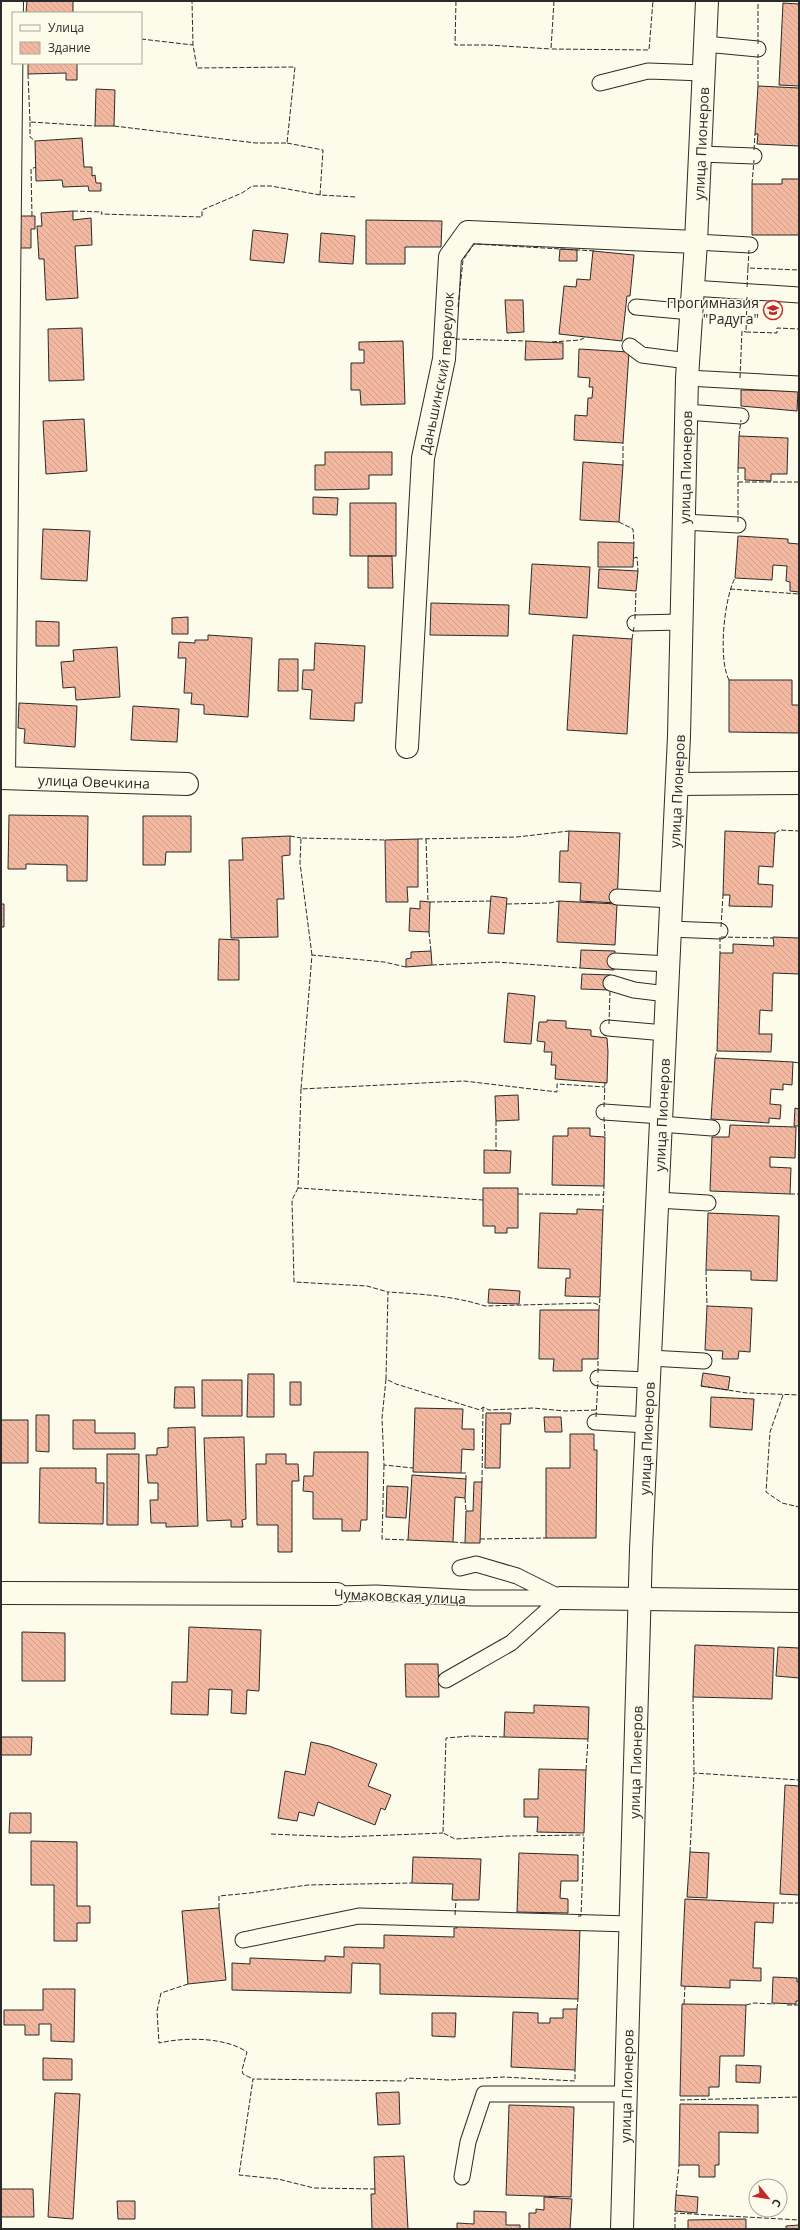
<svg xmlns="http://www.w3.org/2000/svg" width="800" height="2230" font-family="'Open Sans',sans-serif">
  <defs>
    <pattern id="building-back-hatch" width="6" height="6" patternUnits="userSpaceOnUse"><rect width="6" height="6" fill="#f2b8a0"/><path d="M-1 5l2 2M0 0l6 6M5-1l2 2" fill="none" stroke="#d09e8a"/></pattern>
  </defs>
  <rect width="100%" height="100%" fill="#fdfbea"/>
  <path fill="url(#building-back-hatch)" stroke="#2b2b2b" d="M27,1H73V13H26Z
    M783,3L799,4V86L779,85Z
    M28,63H77V80H66V73L28,74Z
    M758,86L799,88V146L757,144L758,134H755Z
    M96,89L115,90L114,126H95Z
    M82,138L84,167H92V176L95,175L96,183H101V191H89L88,186L63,187L62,180L36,181L35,141Z
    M782,179H799V235H752V184H782Z
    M73,211V220L91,218L92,245L75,246L78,298L46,300L44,259H39L37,226H42L41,213Z
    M17,216H35V229H31V248H12Z
    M366,220L442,221L441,247H405V264H366Z
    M253,230L288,234L284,263L250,260Z
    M321,233L355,236L353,264L319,262Z
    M560,249L577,250V261H559Z
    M593,251L634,255L630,296H627L622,341L559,334L564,286L576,287L577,279L590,280Z
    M505,300H523L524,332L507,333Z
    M82,328L84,380L49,381L48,329Z
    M403,341L405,404L361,405L360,390H351V363H364V350H359V342Z
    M526,341L563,343V359L525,360Z
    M579,349L629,352L623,443L574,440L575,415L587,416L588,398H592L593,387H589L590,378L578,377Z
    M741,390L798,391L797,411L741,406Z
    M84,419L87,471L46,474L43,421Z
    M739,436L788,438L787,474H771V481L745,480V468H738Z
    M325,452H392V475H369V489L315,490V465H325Z
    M583,462L623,465L619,522L580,520Z
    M313,497L338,498L337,515L313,514Z
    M350,503H396V556H350Z
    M43,529L90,531L87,581L41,579Z
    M738,536L788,539V543L799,544V592L790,591V582L786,581L787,566L773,565L772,580L735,578Z
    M598,542L634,543L633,567H598Z
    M368,556H392L393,588H368Z
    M532,564L590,567L587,618L529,614Z
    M599,569L638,571L636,591L598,588Z
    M431,603L509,605L508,636L430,635Z
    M188,617V634H172V618Z
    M36,621L59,622V646H36Z
    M208,635L252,638L248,717L204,714V705L191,704L192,693H184L186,658H178L179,642L195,643V640H208Z
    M573,635L632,639L627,734L567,730Z
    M315,643L365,646L362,703H355L354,721L310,719L312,690L302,689L303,670H314Z
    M117,647L120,697L76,700L75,687L63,688L61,662L74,661L73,650Z
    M279,659H298V691H278Z
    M729,680H792V705H799V733L729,732Z
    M19,703L77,706L75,747L24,743L25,729L18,728Z
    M133,706L179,709L177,742L131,740Z
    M9,815L88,816L87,881H67V865L26,864V869H8Z
    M143,816H191V852H166L165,865H143Z
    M569,831L620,833L617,903L580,901L581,883L559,882L560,851H568Z
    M725,831L775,833L773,867L759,866L758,884L773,885L772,907L729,906L730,895H723Z
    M290,836V855L282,856L284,899H277L278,937L231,938L229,860H243L242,838Z
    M418,839V887H407L408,902H386L385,840Z
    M491,896L507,898L504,934L488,933Z
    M420,901L430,902L429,932L409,931L410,908L420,909Z
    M559,901L617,904L615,945L557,942Z
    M1,904H4V927H1Z
    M773,937L799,938V974L773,973L772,1011L760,1010L759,1034H772L771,1052L717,1051L720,953H733V944L774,946Z
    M219,939L239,940V980H218Z
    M581,950L615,951L614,970L580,968Z
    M431,951L432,965L406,967V959L411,958V952Z
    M582,974L611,975L610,990L581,989Z
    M508,993L535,996L531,1044L504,1042Z
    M547,1020L566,1021V1028L591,1030V1036L607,1038L608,1052L607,1083L555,1079L556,1065H551L552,1052H544L545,1042L537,1041L539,1022H547Z
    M715,1058L793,1062L792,1085L783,1084V1090L771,1089L770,1104L781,1105L780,1119L769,1118V1123L711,1119Z
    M518,1095L519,1120L496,1121L495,1096Z
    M795,1108L799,1109V1126H794Z
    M730,1125L796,1127L795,1158L770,1157V1167L791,1168L790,1194L710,1191L712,1137H729Z
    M568,1128H590V1136L605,1137L604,1186L552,1185L553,1136H568Z
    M484,1150L511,1151L510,1173H484Z
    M483,1188H518V1228H507V1233H495V1226H483Z
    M577,1209L603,1210L600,1297L565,1296L566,1278H570V1269L538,1268L540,1213L577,1214Z
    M708,1213L779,1216L777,1281L751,1280V1271L706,1270Z
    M489,1289L520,1291L519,1304L488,1303Z
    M707,1306L752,1308L750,1352L739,1351L738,1359H722L723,1351L705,1350Z
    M540,1310H599L598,1359H582V1371H553L554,1359H539Z
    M703,1373L730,1377L728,1390L701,1386Z
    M248,1374H274V1417H247Z
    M202,1380H242V1416H202Z
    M290,1382H301V1405H290Z
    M175,1387H194L195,1408H174Z
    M711,1397L754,1399L752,1430L710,1427Z
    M415,1408L463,1409L462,1429H474V1450L462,1449L461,1473L413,1472Z
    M486,1413H511L510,1424H501L500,1468H485Z
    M36,1415H49V1452L36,1451Z
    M544,1417H561L562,1432H545Z
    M1,1420H28V1463H1Z
    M73,1420H95V1433H135V1449H73Z
    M195,1427L198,1526L166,1527V1523H151L150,1500H158V1483H148L146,1455H157V1448L168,1447V1428Z
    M570,1434H594V1450H597L596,1538H546V1468H570Z
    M244,1437L246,1519L242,1520L243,1527H231V1520L207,1521L204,1438Z
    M314,1452H368L367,1520H361L360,1531H342V1519H313V1492L303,1491L304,1476H313Z
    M107,1454H139L138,1525H107Z
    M266,1454H286V1464H298L299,1481H292V1552H278V1525H257L256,1464H266Z
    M40,1468H96V1483H104L103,1524L39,1523Z
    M412,1475L466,1479L465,1498L455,1497L453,1542L408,1540Z
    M474,1482H482L480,1543H465L466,1511H473Z
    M387,1486L408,1487L406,1518L386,1517Z
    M189,1627L261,1630L259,1691L247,1690L246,1714L231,1713L232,1690L209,1689L208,1715L171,1714L172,1682H187Z
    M22,1632L65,1633V1681H22Z
    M695,1645L774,1648L772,1699L693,1697Z
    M778,1647L799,1648V1678L776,1676Z
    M405,1664H438L439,1697H406Z
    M534,1705L589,1707L588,1739L504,1737L505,1712L534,1713Z
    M1,1737H32L31,1755H1Z
    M311,1742L329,1746L377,1764L368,1786L391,1795L385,1810L381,1808L375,1825L318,1802L314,1816L299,1812L297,1821L278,1818L285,1771L305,1775Z
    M539,1769L586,1770L584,1833L537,1832L538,1817H524V1799H538Z
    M785,1785L799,1786V1895L780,1894Z
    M10,1813H31V1833H9Z
    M31,1841L77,1842V1906H90V1923H77V1941H54V1885H31Z
    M690,1852L709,1853L707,1898L687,1897Z
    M519,1853L578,1855V1881H561L560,1898L568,1899V1913L517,1912Z
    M413,1857L481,1859L479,1900H452L453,1884L412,1883Z
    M685,1899L774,1903L773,1923L755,1922L753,1968H761V1981L730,1980V1988L681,1986Z
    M219,1908L226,1980L188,1984L182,1911Z
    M457,1924L580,1926L578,1999L380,1994V1964L352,1963L351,1993L232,1990V1963L250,1964V1958L325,1961V1956L344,1957V1947L384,1948V1935L454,1937V1928H457Z
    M773,1977L797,1978V1982H799V2001H796V2004L772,2003Z
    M43,1989H75L74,2042L51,2041V2024H39V2035H25V2025H4V2010H43Z
    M682,2004L746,2005L744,2056H720L719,2087H709V2096H680Z
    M563,2009H577L575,2070L511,2067L513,2012L538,2013V2023H550V2018H563Z
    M432,2013H456L455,2037L432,2036Z
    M43,2058L72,2059V2080H43Z
    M736,2065L761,2066L760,2083L736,2082Z
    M399,2092L400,2124L378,2125L376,2093Z
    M55,2093L80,2094L73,2219L48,2217Z
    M680,2104L758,2105V2133L719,2132V2165H715V2177H699V2165H679Z
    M509,2105L574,2107L571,2197L506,2195Z
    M404,2156L408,2229H372L371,2194H375L374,2157Z
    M1,2189H33L34,2217H1Z
    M676,2195L698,2197L697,2213L675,2211Z
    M544,2197L572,2199L570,2229H529V2213H536V2209L544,2210Z
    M117,2201H135V2219H118Z
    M474,2211L506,2212V2225H520V2229H457V2223L474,2224Z
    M746,2219V2229H688V2220Z
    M799,2225V2229H786V2226Z"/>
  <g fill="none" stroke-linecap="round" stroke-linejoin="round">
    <g stroke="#2b2b2b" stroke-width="17">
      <path id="lane" d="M705,44L758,49
        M600,83L648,71L704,73
        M700,154L754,156
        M696,242L750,245
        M692,288L799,295
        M636,307L691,312
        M630,346L642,355L688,361
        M687,378L799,384
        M686,412L741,416
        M684,522L738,525
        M635,623L682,622
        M617,897L671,900
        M670,929L720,931
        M615,961L668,964
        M611,983L634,990L667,994
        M608,1028L665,1033
        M604,1112L661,1116
        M660,1124L712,1128
        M657,1200L708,1203
        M650,1358L704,1361
        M598,1378L649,1380
        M595,1422L647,1425
        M460,1568L476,1564L517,1576L559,1597
        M337,1594L376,1593L472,1598H561
        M446,1680L511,1643L561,1598
        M243,1940L359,1916L630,1924
        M462,2177L468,2142L484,2094H625"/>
    </g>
    <g stroke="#2b2b2b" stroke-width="24">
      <g id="street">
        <path id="s1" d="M407,747L423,458L444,359L450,257L468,232L696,242"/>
        <path id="s2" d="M1,778L187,784"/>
        <path d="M4,778L12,1"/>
        <path d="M677,784L799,783"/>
        <path d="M1,1593L337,1594"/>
        <path d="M561,1598L799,1601"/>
      </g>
    </g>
    <g stroke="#2b2b2b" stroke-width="24">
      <g id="secondary">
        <path id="s3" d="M622,2229L641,1549L679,736L687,378L696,242L707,1"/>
      </g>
    </g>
    <use href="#lane" stroke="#fdfbea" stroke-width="15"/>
    <use href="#street" stroke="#fdfbea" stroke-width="22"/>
    <use href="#secondary" stroke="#fdfbea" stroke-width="22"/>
    <path stroke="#2b2b2b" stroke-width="1" stroke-dasharray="5 2" stroke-linecap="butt" d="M456,1L455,45H488L551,49
      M554,1L551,49L649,50L653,1
      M141,39L193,45
      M758,44V1
      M28,74L30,122L95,126
      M758,86V54
      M30,122V137L35,141
      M114,126L256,143H287L295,67L197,68L193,45L192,1
      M287,143L323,150L320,195
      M754,150L755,134
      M752,184L754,160
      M73,211L102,212L101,214L202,217V210L242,193L252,186H271L320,195L356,197
      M32,216L31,169L36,167
      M748,268L749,250
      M747,287L748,268L799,270
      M747,297L746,332L777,333V328L799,329
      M458,307L463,260L474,244L596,251
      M455,339L526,341
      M552,342L580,340L586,337
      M740,378L742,331L746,332
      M739,436L741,420
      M623,465V443
      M738,482H799
      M619,522L633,529L634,543
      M738,522V468
      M634,558L637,557L638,571
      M730,589L799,594
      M635,619L636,591
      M632,639L634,627
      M729,680C718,659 724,599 735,578
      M775,833L780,830L799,831
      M290,836L301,838
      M418,839L517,837L569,831
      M426,839L428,902
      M430,902L491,901
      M507,904L550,903L559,901
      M721,927L723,895
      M429,932L431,951
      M720,937V953
      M721,937L773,938
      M312,955L300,863L301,838L385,840
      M432,965L496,962L580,968
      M406,967L384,962L312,955L301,1089L464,1081L557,1092V1084L605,1087
      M609,1024L610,990
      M715,1058L717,1051
      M793,1062L799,1063
      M301,1089L298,1188L483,1200
      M604,1107L605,1082
      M604,1117L605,1137
      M496,1121V1151
      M298,1188L292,1200L294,1282L367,1286L388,1292
      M518,1194L603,1195
      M790,1194H799
      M603,1210L604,1186
      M706,1270L707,1306
      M599,1310L600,1297
      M598,1373V1359
      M386,1379L382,1418L384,1465L413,1468
      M701,1386L747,1393L799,1395
      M783,1395L770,1432L766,1492L782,1503L799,1507
      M596,1410L565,1411L533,1408L489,1410L483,1407L480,1410L396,1384L386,1379L388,1292C421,1294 454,1296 485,1306L594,1303L599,1305
      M596,1417L598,1381
      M384,1465L382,1539L408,1540
      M461,1473H466V1479
      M482,1482L483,1407
      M465,1498L466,1511
      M480,1539L546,1538
      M453,1542L465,1543
      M693,1697L694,1773
      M504,1737L470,1736L446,1738L443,1833L455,1839L508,1836L584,1835
      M586,1770L588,1739
      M271,1834L341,1837L443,1833
      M690,1852L694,1773L799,1780
      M774,1903H799
      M219,1908V1896L250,1893L308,1885L412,1883
      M455,1915L456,1900
      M578,1916H581L584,1835
      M188,1984L161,1993L157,2011L159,2043C185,2037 225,2037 247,2052L242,2070L243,2074L253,2079
      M684,2004L685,1986
      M746,2005L754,2003L775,2004
      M787,2005H799
      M577,2009L578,1999
      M680,2100L799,2097
      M375,2189L314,2188L278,2179L239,2175L253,2079L405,2081L407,2078L449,2080L504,2077L575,2081V2070
      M676,2195L679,2165
      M675,2229V2213L799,2220"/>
  </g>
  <defs>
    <g id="school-ring" transform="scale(1)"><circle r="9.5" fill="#fdfbea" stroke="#c62828" stroke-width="1.5"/><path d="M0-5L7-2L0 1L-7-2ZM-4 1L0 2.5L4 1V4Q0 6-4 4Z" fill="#c62828"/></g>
  </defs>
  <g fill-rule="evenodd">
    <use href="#school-ring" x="773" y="310"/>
  </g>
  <g text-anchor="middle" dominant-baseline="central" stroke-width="3" stroke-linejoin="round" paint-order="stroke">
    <g font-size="14" fill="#2b2b2b" stroke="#fdfbea">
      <text stroke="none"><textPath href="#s3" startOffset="2087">улица Пионеров</textPath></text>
      <text stroke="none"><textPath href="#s1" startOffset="376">Даньшинский переулок</textPath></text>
      <text stroke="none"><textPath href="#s3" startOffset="1763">улица Пионеров</textPath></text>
      <text stroke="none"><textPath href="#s2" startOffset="93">улица Овечкина</textPath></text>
      <text stroke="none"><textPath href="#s3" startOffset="1439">улица Пионеров</textPath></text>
      <text stroke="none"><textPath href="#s3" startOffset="1115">улица Пионеров</textPath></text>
      <text stroke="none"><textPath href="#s3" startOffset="791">улица Пионеров</textPath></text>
      <text transform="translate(400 1596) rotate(2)">Чумаковская улица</text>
      <text stroke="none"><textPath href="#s3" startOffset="467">улица Пионеров</textPath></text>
      <text stroke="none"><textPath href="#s3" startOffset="143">улица Пионеров</textPath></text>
    </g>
    <g font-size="14" fill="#2b2b2b" stroke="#fdfbea" text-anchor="end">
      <text x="759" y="302">Прогимназия<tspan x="759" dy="16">"Радуга"</tspan></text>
    </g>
  </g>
  <rect width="800" height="2230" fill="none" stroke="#2b2b2b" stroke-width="4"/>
  <rect x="12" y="12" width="130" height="52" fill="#fdfbea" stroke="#a9a89e"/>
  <rect x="20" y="25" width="20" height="6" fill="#fdfbea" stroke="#a9a89e"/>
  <text x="48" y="32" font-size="12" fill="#2b2b2b">Улица</text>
  <rect x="20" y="42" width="20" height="12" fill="url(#building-back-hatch)" stroke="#a9a89e"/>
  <text x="48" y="52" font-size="12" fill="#2b2b2b">Здание</text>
  <g transform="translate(768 2198) rotate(120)"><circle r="19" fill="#fdfbea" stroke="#a9a89e"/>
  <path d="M0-3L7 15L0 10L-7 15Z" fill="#c62828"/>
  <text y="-6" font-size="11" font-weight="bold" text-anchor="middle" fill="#2b2b2b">С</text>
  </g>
</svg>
